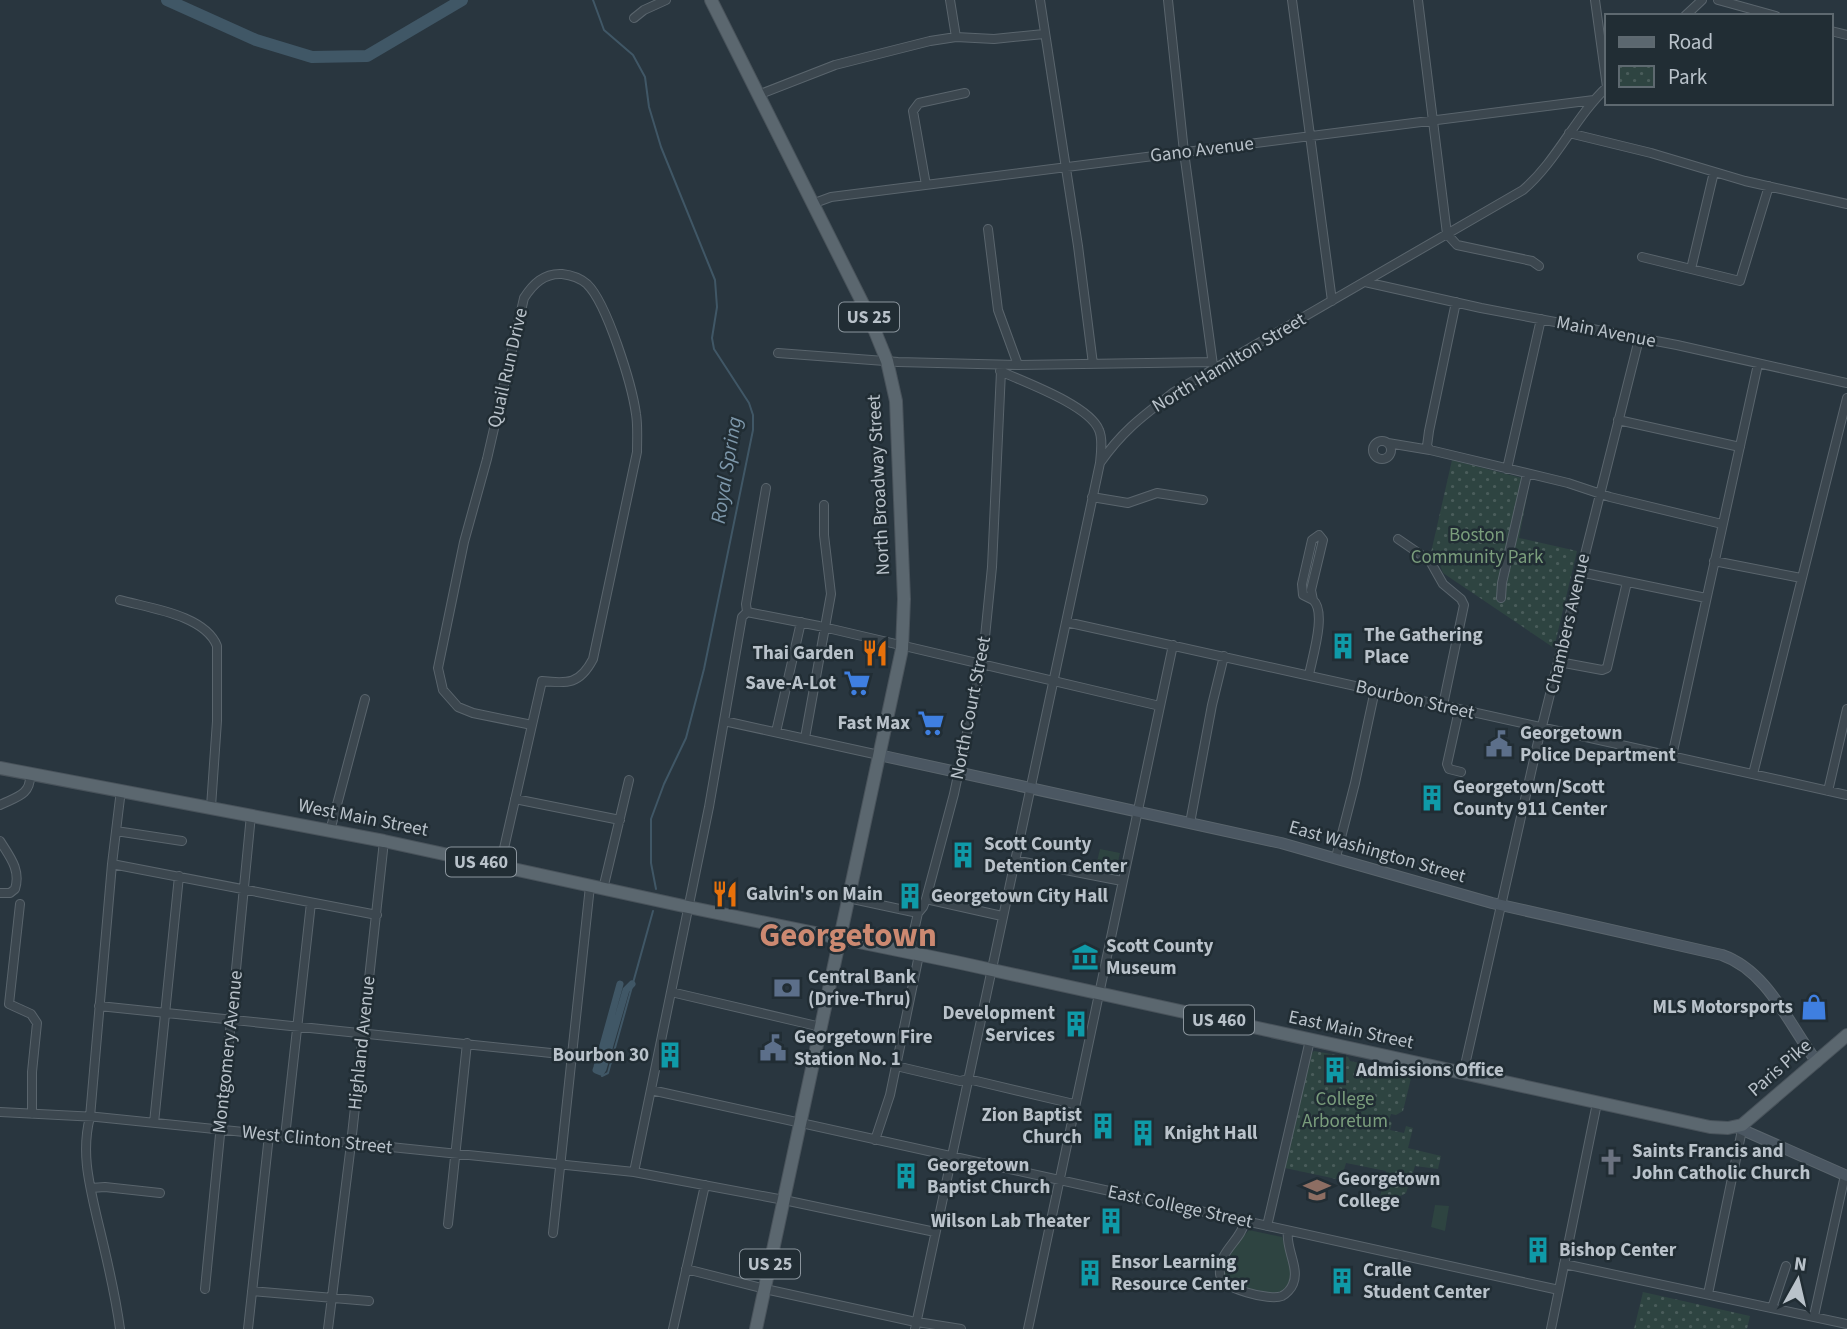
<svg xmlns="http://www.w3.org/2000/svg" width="1847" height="1329" font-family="'Source Sans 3',sans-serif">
  <defs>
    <pattern id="park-dots" width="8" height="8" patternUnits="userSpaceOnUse" patternTransform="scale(1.75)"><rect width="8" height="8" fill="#2e4441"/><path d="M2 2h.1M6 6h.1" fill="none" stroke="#4a5d5b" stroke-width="1.8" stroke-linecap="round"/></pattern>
  </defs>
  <rect width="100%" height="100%" fill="#29363f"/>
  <path fill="#2e4441" d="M1100,849L1120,853L1115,875L1095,870Z
    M1435,1205L1449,1206L1445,1231L1431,1227Z
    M1249,1230L1282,1237C1288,1255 1302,1285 1276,1294L1234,1285L1224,1278C1220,1257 1237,1244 1249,1230Z"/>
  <path fill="url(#park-dots)" d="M1452,460L1530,480L1519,538L1577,551L1554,648L1443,573L1440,565L1430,557Z
    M1314,1051L1348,1057L1350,1061L1412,1074L1403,1111L1396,1115L1391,1114L1389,1120L1392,1123L1390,1130L1404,1133L1406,1126L1413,1128L1408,1148L1441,1156L1438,1169L1415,1166L1406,1193L1381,1206H1379V1201L1386,1171L1346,1163L1341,1180L1285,1168L1311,1054Z
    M1643,1292L1750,1316L1747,1329H1634Z"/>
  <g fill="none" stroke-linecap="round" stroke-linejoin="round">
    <path stroke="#405766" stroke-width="2" d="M593,0L604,30L633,55L645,77L649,107L661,147L715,280L717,307L712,338L714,349L749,403L753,415V430L704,669L686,738L664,784L651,819V863L656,889
      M602,1076L608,1073L653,911"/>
    <path stroke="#405766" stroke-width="7" d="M620,984L597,1067L596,1070L601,1072L603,1069L626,990L632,984"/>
    <path stroke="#405766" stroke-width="12" d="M167,0L256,40L312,57L367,56L462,0"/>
    <g stroke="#5a656d" stroke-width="10">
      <path id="street" d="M950,0L956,37
        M1040,0L1078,246L1093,364
        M1168,0L1184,152L1213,365
        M1292,0L1332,301
        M1418,0L1447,234L1457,245L1532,261L1539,266
        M1595,0L1607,87
        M1718,0L1776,16
        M1685,16L1702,0
        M634,18L644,10L666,0
        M1831,31L1847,35
        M758,95L835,65L930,41L956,37L994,39L1044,34
        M1569,133L1651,153L1745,181L1847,204
        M926,185L913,111L919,103L965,93
        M812,204L831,197L1594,100
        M988,229L998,310L1018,365
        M1642,257L1740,281L1769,186
        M1691,269L1714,172
        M1365,282L1481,308L1677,345L1847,383
        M778,353L898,362L1018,365L1212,362
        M1000,371C1024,382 1089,405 1099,430C1103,439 1101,453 1100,463
        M1618,420L1740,447
        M1373 450a9 9 0 1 1 18 0a9 9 0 1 1-18 0Z
        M1388,443L1430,450L1568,483L1610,497L1722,524
        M1430,450L1427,446L1429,431L1456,302
        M1507,469L1541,319
        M1092,497L1128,503L1157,493L1203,500
        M1319,535L1323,540L1311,590L1313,600L1303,595L1302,584L1312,540Z
        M1398,539L1430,561L1443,584L1461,599L1464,605L1443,705
        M1714,561L1801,578
        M1580,572L1706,598
        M1501,598L1502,583L1527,474
        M120,600C149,608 205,615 217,646V721L211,807
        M747,612L819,626L1160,706
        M1066,622L1847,795
        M1559,662L1602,670L1607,668L1627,582
        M1309,675C1312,658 1327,612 1313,600
        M1459,710L1447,764L1449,769L1461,772
        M724,721L879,755
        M776,732L801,622
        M805,738L831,594L824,535V505
        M1672,756L1758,364
        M1753,774L1847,398
        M1828,791L1847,709
        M515,799L620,820
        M0,805C16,797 31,795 30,775
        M1190,823L1212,705L1224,656
        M116,831L182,841
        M330,831L365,699
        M0,841C10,857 21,870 15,889L10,893H0
        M1336,857L1355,783L1375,690
        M1014,860L1122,881
        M112,864L377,915
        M500,866L542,681C568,684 580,684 593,659L637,452C637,439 638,426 636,414C632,385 607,303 587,284C580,278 571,275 562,274C544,273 533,284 524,298L487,459L464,542L438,668L443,690L458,707L473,713L532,725
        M603,889L629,780
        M848,898L918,913
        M926,899L1002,916
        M20,904L9,1004L31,1014L37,1023L32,1072V1114
        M909,953L918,913L923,907L926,899L954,794L983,657L992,567L1001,371
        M671,992L821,1027
        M99,1006L570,1055
        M896,1066L960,1081L968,1079L1074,1104
        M1463,1074L1537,746L1639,339
        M651,1090L1559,1290
        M0,1112L97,1117L634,1172L784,1200L935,1232
        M154,1123L179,876
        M285,1137L311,903
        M875,1140L890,1095L919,955
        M634,1172L709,807L742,617L747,612L746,604L766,488
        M91,1188L105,1187L160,1193
        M1245,1221C1241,1241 1218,1251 1220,1274C1221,1289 1270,1301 1282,1296C1286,1294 1291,1289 1293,1284C1300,1268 1285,1248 1288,1231
        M448,1224L467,1043
        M1267,1226L1310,1040
        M553,1233L590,886
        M1564,1264L1847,1324
        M686,1269L765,1289L911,1321L961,1329
        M205,1289L251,815
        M252,1291L369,1301
        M1708,1294L1742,1130
        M1772,1308L1786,1266
        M1814,1316L1845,1175
        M120,1329C115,1291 106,1255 97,1218C89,1183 81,1152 90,1117L112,864L121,790
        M248,1329L269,1135
        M328,1329L351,1144L384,841
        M673,1329L705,1185
        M915,1329L1100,463C1123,430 1143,416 1174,392L1523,190C1557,161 1575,117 1607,87
        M1028,1329L1173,645
        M1551,1329L1597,1103"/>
    </g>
    <g stroke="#5a656d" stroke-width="12">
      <path id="secondary" d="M879,755L1281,843L1492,903L1722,955C1768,971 1789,1025 1817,1062
        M1736,1127L1847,1176"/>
    </g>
    <g stroke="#49535b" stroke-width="14">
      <path id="primary" d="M711,0L868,314L887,361L896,401L904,599L902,649L756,1329
        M0,768L384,841L688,907L956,962L1710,1127L1728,1128L1742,1125L1847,1035"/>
    </g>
    <use href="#street" stroke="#3c474f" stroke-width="8"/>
    <use href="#secondary" stroke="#4b5762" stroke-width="10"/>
    <use href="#primary" stroke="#5b676f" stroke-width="12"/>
  </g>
  <defs>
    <g id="building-bare" transform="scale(2.1)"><path d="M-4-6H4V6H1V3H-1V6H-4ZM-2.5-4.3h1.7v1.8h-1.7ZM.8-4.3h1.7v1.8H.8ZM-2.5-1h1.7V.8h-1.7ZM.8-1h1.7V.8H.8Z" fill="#0f9aa8" stroke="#212d34" stroke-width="2.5" paint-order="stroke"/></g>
    <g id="restaurant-bare" transform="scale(2.1)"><path d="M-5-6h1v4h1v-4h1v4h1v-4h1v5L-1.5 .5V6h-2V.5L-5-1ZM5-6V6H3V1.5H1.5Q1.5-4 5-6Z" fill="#e8710a" stroke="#212d34" stroke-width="2.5" paint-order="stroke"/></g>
    <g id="supermarket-bare" transform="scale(2.1)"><path d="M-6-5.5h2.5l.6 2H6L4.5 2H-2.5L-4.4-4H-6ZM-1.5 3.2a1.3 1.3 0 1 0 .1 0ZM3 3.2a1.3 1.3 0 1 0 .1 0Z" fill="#3f7fe0" stroke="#212d34" stroke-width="2.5" paint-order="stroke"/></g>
    <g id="civic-bare" transform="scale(2.1)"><path d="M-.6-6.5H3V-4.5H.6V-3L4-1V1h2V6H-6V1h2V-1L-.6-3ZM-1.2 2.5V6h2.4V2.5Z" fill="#5c6f8a" stroke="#212d34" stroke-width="2.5" paint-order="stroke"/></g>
    <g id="museum-bare" transform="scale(2.1)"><path d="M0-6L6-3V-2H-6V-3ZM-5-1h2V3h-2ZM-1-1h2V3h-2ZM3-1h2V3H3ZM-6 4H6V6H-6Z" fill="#0f9aa8" stroke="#212d34" stroke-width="2.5" paint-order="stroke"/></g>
    <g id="bank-bare" transform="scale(2.1)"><path d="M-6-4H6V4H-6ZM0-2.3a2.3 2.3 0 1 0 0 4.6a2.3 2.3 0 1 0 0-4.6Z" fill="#5c6f8a" stroke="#212d34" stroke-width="2.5" paint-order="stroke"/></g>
    <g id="shop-bare" transform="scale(2.1)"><path d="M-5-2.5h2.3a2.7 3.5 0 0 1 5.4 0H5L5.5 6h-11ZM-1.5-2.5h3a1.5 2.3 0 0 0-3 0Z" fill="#3f7fe0" stroke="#212d34" stroke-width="2.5" paint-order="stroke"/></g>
    <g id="church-bare" transform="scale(2.1)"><path d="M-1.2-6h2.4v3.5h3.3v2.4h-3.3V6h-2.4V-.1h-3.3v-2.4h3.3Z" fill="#6b7280" stroke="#212d34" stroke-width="2.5" paint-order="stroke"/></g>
    <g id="university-bare" transform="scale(2.1)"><path d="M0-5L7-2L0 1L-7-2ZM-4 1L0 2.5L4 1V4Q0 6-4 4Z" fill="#8d6e63" stroke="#212d34" stroke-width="2.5" paint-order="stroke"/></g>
  </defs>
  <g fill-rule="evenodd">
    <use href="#building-bare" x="1343" y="646"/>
    <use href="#restaurant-bare" x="875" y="653"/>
    <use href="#supermarket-bare" x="857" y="683"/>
    <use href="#supermarket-bare" x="931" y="723"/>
    <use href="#civic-bare" x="1499" y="744"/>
    <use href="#building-bare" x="1432" y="798"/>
    <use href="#building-bare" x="963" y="855"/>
    <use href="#restaurant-bare" x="725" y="894"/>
    <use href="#building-bare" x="910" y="896"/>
    <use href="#museum-bare" x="1085" y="957"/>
    <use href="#bank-bare" x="787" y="988"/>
    <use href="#shop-bare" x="1814" y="1007"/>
    <use href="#building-bare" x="1076" y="1024"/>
    <use href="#civic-bare" x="773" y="1048"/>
    <use href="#building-bare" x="670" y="1055"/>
    <use href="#building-bare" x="1335" y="1070"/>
    <use href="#building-bare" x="1103" y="1126"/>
    <use href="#building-bare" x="1143" y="1133"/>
    <use href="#church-bare" x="1611" y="1162"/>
    <use href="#building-bare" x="906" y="1176"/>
    <use href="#university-bare" x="1317" y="1190"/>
    <use href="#building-bare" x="1111" y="1221"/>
    <use href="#building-bare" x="1538" y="1250"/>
    <use href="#building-bare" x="1090" y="1273"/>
    <use href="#building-bare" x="1342" y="1281"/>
  </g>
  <g text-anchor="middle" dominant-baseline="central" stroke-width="5" stroke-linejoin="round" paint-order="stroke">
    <g fill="#212d34" stroke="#8b959d" stroke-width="2">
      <rect x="839" y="302.5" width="60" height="29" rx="5"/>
      <rect x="446" y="847.5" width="70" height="29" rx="5"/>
      <rect x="1184" y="1005.5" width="70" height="29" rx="5"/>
      <rect x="740" y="1249.5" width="60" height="29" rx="5"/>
    </g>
    <g font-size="18" font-weight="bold" fill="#b9c2ca">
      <text x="869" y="317">US 25</text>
      <text x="481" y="862">US 460</text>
      <text x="1219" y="1020">US 460</text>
      <text x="770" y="1264">US 25</text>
    </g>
    <g font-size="19" fill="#b9c2ca" stroke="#212d34">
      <text transform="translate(1202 150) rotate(-7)">Gano Avenue</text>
      <text transform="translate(1606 332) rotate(11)">Main Avenue</text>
      <text transform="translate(1229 363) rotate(-31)">North Hamilton Street</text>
      <text transform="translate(508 368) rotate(-77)">Quail Run Drive</text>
      <text transform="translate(879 485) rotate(-93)">North Broadway Street</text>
      <text transform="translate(1568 624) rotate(-77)">Chambers Avenue</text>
      <text transform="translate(1415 700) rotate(13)">Bourbon Street</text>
      <text transform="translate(971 708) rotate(-79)">North Court Street</text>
      <text transform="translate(363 818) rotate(11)">West Main Street</text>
      <text transform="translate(1377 852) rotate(16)">East Washington Street</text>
      <text transform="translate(1351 1030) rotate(12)">East Main Street</text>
      <text transform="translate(362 1043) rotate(-84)">Highland Avenue</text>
      <text transform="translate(228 1052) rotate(-84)">Montgomery Avenue</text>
      <text transform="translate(1780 1068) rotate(-41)">Paris Pike</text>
      <text transform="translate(317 1140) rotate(6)">West Clinton Street</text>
      <text transform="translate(1180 1207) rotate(12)">East College Street</text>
    </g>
    <g font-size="19" fill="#7a9d7c" stroke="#212d34">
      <text x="1477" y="535">Boston<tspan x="1477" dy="22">Community Park</tspan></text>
      <text x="1345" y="1099">College<tspan x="1345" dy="22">Arboretum</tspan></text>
    </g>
    <g font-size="19" font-weight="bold" fill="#b9c2ca" stroke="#212d34" text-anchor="start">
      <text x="1364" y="635">The Gathering<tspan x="1364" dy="22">Place</tspan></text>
      <text x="854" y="653" text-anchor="end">Thai Garden</text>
      <text x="836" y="683" text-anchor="end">Save-A-Lot</text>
      <text x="910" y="723" text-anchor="end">Fast Max</text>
      <text x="1520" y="733">Georgetown<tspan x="1520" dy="22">Police Department</tspan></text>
      <text x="1453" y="787">Georgetown/Scott<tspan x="1453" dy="22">County 911 Center</tspan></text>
      <text x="984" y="844">Scott County<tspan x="984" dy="22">Detention Center</tspan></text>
      <text x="746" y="894">Galvin's on Main</text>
      <text x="931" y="896">Georgetown City Hall</text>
      <text x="1106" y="946">Scott County<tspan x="1106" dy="22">Museum</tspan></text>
      <text x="808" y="977">Central Bank<tspan x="808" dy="22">(Drive-Thru)</tspan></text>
      <text x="1793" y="1007" text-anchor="end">MLS Motorsports</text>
      <text x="1055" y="1013" text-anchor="end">Development<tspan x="1055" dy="22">Services</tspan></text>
      <text x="794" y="1037">Georgetown Fire<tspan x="794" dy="22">Station No. 1</tspan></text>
      <text x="649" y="1055" text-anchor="end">Bourbon 30</text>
      <text x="1356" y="1070">Admissions Office</text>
      <text x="1082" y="1115" text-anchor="end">Zion Baptist<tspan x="1082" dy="22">Church</tspan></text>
      <text x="1164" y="1133">Knight Hall</text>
      <text x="1632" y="1151">Saints Francis and<tspan x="1632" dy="22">John Catholic Church</tspan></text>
      <text x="927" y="1165">Georgetown<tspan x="927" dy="22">Baptist Church</tspan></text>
      <text x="1338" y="1179">Georgetown<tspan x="1338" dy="22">College</tspan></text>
      <text x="1090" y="1221" text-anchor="end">Wilson Lab Theater</text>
      <text x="1559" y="1250">Bishop Center</text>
      <text x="1111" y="1262">Ensor Learning<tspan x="1111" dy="22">Resource Center</tspan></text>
      <text x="1363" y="1270">Cralle<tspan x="1363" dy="22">Student Center</tspan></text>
    </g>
    <g font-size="21" font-style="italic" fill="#7d97aa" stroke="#212d34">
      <text transform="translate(726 470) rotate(-81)">Royal Spring</text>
    </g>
    <g font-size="33" font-weight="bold" fill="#cc8971" stroke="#212d34">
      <text x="848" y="935">Georgetown</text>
    </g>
  </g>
  <rect x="1605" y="14" width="228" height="91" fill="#212d34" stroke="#5e6970" stroke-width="2"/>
  <rect x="1619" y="37" width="35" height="10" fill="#5b676f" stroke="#5e6970" stroke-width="2"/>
  <text x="1668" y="49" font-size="21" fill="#b9c2ca">Road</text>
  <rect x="1619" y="66" width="35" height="21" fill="url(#park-dots)" stroke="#5e6970" stroke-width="2"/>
  <text x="1668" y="84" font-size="21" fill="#b9c2ca">Park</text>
  <g transform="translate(1798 1280) rotate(8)" stroke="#212d34" stroke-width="5" paint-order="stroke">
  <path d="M0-5L12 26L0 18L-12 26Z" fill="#b9c2ca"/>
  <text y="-10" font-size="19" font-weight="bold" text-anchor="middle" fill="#b9c2ca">N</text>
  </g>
</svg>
